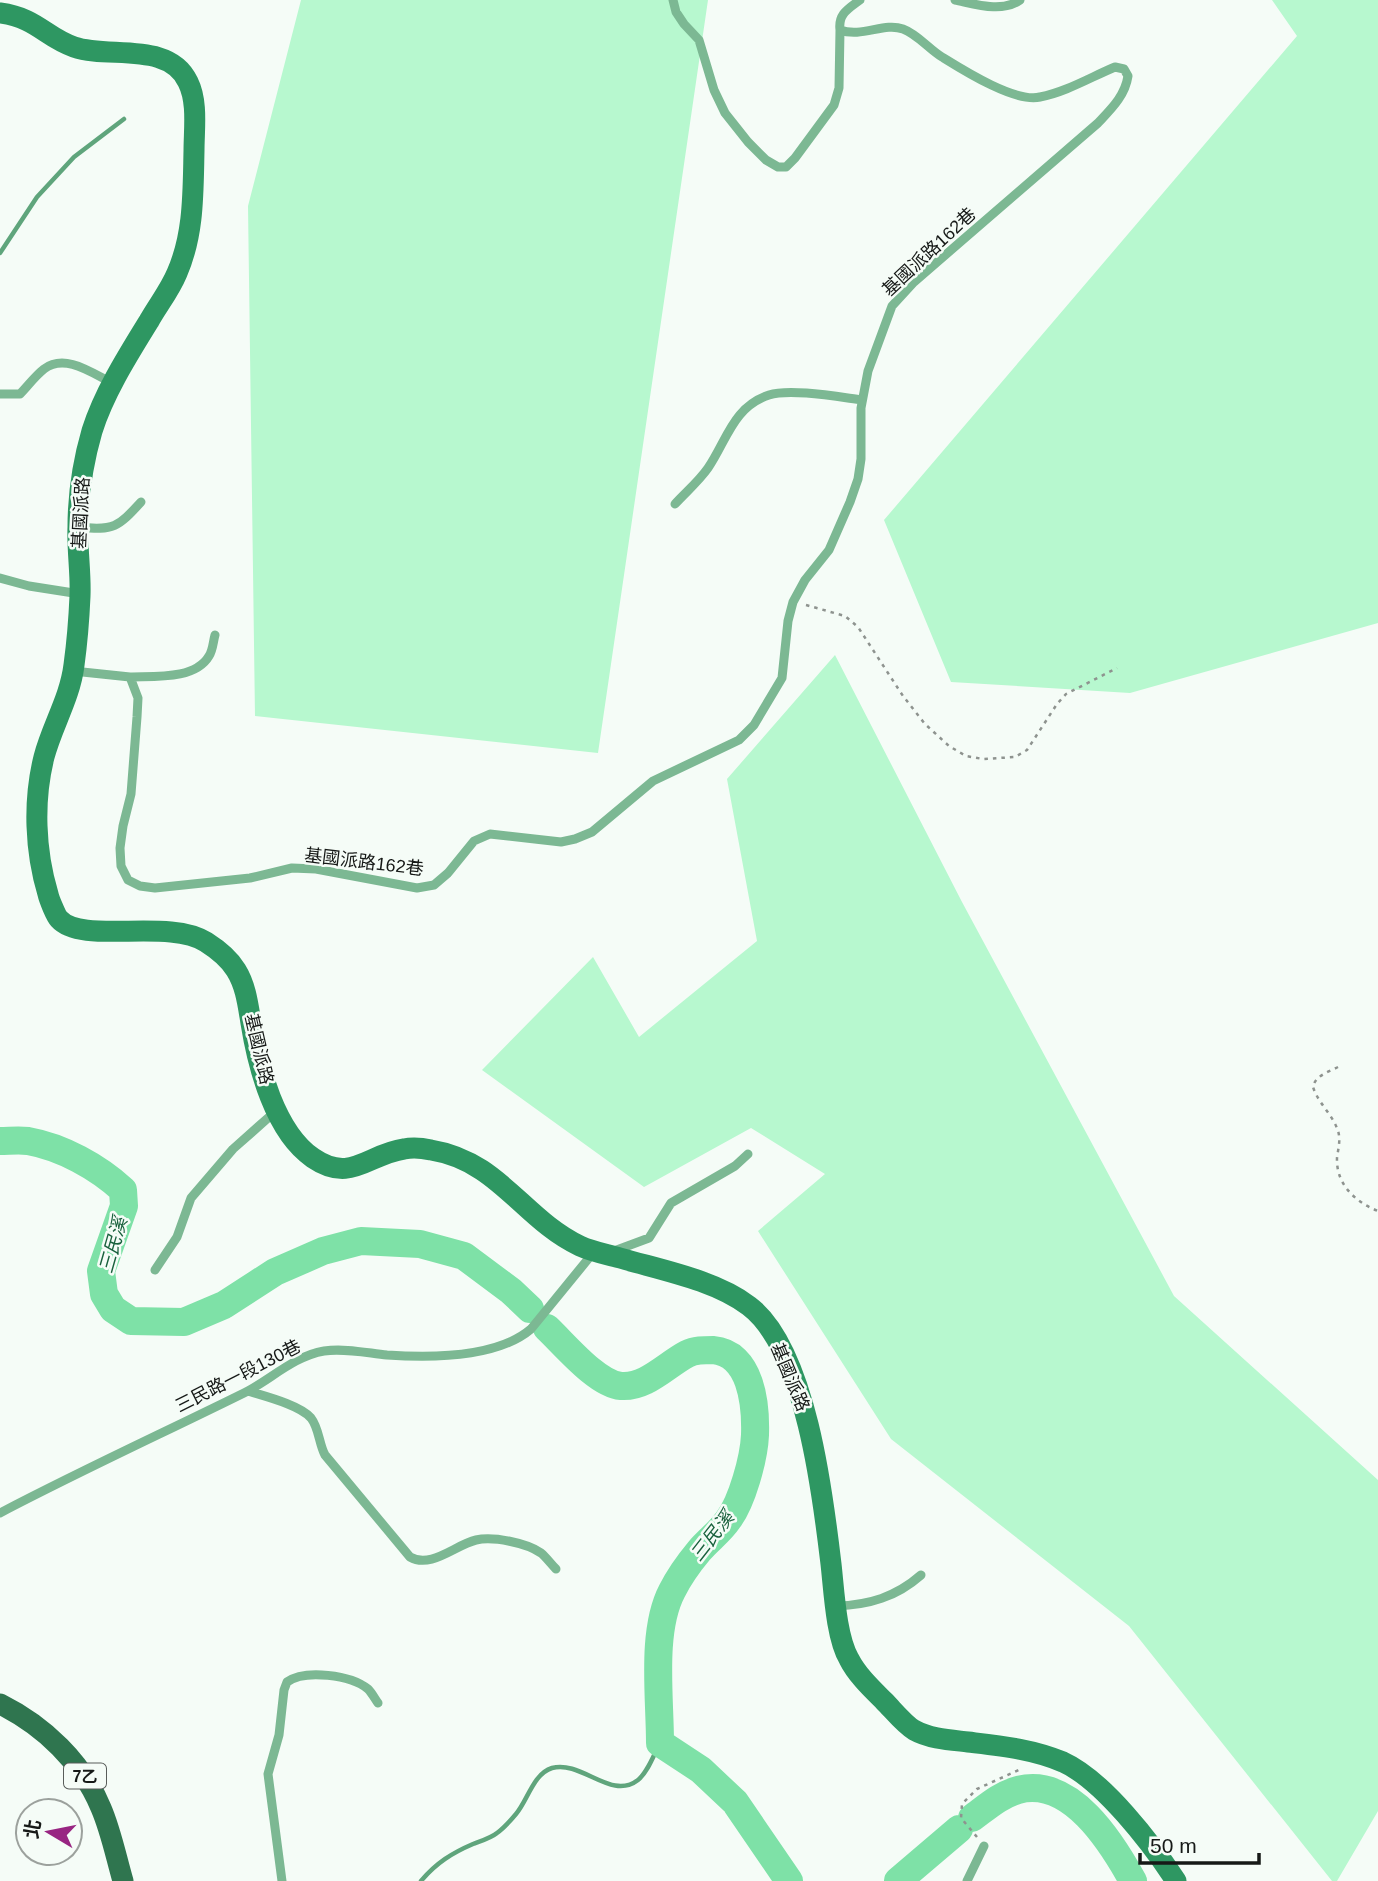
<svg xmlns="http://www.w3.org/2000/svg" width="1378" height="1881" font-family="Helvetica,'Noto Sans TC',sans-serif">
  <rect width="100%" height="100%" fill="#f5fcf7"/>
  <path fill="#b7f8cf" d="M301,0H708L598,753L255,716L248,206Z
    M1272,0H1378V623L1130,693L951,682L884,520L1297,36Z
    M835,655L962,902L1174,1296L1378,1480V1811L1337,1881H1332L1129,1626L891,1439L758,1231L825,1174L751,1128L644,1187L482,1070L593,957L639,1037L757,941L727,779Z"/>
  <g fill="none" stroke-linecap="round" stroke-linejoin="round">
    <path stroke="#5fa57c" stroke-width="4.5" d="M0,253L37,197L74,157L124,119
      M421,1881C436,1863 452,1853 473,1844C481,1841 491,1838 497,1833C504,1828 511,1820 516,1814C528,1800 533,1774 552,1768C582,1760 611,1801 638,1780C648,1772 654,1754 660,1743"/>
    <path stroke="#7ee1a7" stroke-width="28" d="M0,1141C9,1141 19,1140 28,1141C62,1147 98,1167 123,1190L124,1206L101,1271L104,1294L113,1309L131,1321L184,1322L224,1305L275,1272L323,1251L361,1241L420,1244L464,1256L511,1291L530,1309
      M547,1328C565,1345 597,1384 621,1386C646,1388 666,1365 687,1354C695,1350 704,1350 713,1350C751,1353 756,1404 755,1435C754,1458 742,1502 728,1520C720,1532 708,1540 699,1551C689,1563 679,1577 672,1591C651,1631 660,1697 660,1743L701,1770L735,1802L789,1881
      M972,1818C987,1807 1000,1795 1018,1790C1071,1776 1112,1843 1133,1881
      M898,1881L959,1829"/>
    <path stroke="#8e938f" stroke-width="2.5" stroke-dasharray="3.5 5" stroke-linecap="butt" d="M806,605L845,616L858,627L903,696L925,724L949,746L966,756L983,759L1015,757L1027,750L1057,704L1066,694L1117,668
      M1338,1067C1328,1072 1315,1076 1313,1087C1318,1103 1333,1115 1338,1131C1341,1140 1338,1149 1337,1158C1336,1184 1355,1202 1378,1211
      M977,1837L961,1818L962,1804L977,1789L1021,1769"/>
    <path stroke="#7cb893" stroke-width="9" d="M673,0L676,12L684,24L699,40L714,90L725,113L748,142L766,160L778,167H786L795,158L834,105L839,88L840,30
      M955,0C975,4 1002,13 1020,0
      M0,394H20C28,386 34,377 44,369C65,353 92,373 112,383
      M675,504C686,492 699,481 708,468C727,440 733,407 769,395C790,388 839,397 862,400
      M79,527C114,531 118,527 141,502
      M0,578L29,586L80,594
      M73,671L130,677L138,698L137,717L131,794L123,826L120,848L121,866L128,880L140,886L155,888L250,878L292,868L316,869L417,888L434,885L448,873L474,841L490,834L561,842L575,839L592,832L653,781L739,740L754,725L782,678L788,621L793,602L805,580L829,550L850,502L858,479L861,459V408L868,371L892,306L914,282L1098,123C1111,109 1125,96 1128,76L1124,69L1115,67C1091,77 1066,92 1040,97C1015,103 963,70 942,57C929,49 917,34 903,29C884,22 862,38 840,30C838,14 848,9 860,0
      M130,677C154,676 195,680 209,656C213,650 213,642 215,635
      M614,1251L649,1238L671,1203L735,1166L748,1154
      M155,1270L177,1237L191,1198L233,1149L277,1110
      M248,1391C264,1396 300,1405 311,1418C319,1428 319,1444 325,1455L410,1557C431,1569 455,1545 476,1540C493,1536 527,1543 541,1553C546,1557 551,1564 556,1569
      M0,1513C80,1471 163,1433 244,1393C270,1380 294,1356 324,1351C345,1348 367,1353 387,1355C431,1358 497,1358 531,1329L593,1253
      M836,1606C869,1605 896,1597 921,1575
      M282,1881L268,1774L279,1735L284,1690L287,1682C305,1669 351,1675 368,1689C372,1693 375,1699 378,1703
      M967,1881L984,1846"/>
    <path stroke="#2e9762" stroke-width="21" d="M0,13C37,18 45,37 74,47C109,59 169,41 188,82C198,102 194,129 194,151C193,193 194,234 177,273C170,290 158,305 149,321C128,355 104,393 92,431C83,462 78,495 78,527C77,550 81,573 80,596C79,619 77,643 74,665C70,698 52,726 44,757C33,801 35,851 48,894C49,899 56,916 59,919C82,945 168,918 206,942C217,949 230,960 236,970C246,986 248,1005 251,1023C258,1067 275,1132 313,1158C351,1184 368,1154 404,1149C413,1147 422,1148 431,1150C499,1161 523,1219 580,1246C593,1252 606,1254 620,1258C661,1270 715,1280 749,1306C806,1349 823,1496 831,1564C834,1590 836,1637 849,1659C857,1675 872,1689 884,1701C893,1710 904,1724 914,1730C930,1739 951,1740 968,1742C1001,1746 1032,1749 1063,1762C1103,1780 1152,1844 1176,1881"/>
    <path stroke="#2f754f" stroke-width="21" d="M0,1704C44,1726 82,1762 101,1808C111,1831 116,1857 123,1881"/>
  </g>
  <g text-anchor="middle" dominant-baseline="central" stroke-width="5" stroke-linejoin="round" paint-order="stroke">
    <rect fill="#f5fcf7" stroke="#595d5a" stroke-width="2" x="64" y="1763.5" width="42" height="25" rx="5"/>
    <g font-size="16" font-weight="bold" fill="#161917">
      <text x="85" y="1776">7乙</text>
    </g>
    <g font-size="18" fill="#161917" stroke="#f5fcf7">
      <text transform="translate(929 252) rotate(-43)">基國派路162巷</text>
      <text transform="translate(81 513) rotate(-87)">基國派路</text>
      <text transform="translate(364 862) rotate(7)">基國派路162巷</text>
      <text transform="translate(259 1049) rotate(77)">基國派路</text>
      <text transform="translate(238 1376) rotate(-27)">三民路一段130巷</text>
      <text transform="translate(790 1377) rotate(67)">基國派路</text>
    </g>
    <g font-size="19" font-style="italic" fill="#19613d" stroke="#f5fcf7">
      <text transform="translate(113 1245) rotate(-74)">三民溪</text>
      <text transform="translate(712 1536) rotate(-52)">三民溪</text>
    </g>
  </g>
  <g transform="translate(49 1832) rotate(280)"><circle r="33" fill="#f5fcf7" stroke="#9ca19d" stroke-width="2"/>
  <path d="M0-5L12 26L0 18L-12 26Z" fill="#982582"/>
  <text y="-10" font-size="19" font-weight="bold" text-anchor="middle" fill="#161917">北</text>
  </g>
  <path d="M1140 1853v10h119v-10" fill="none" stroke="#161917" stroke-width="3.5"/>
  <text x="1150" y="1853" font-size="21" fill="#161917" stroke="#f5fcf7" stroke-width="5" paint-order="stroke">50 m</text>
</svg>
